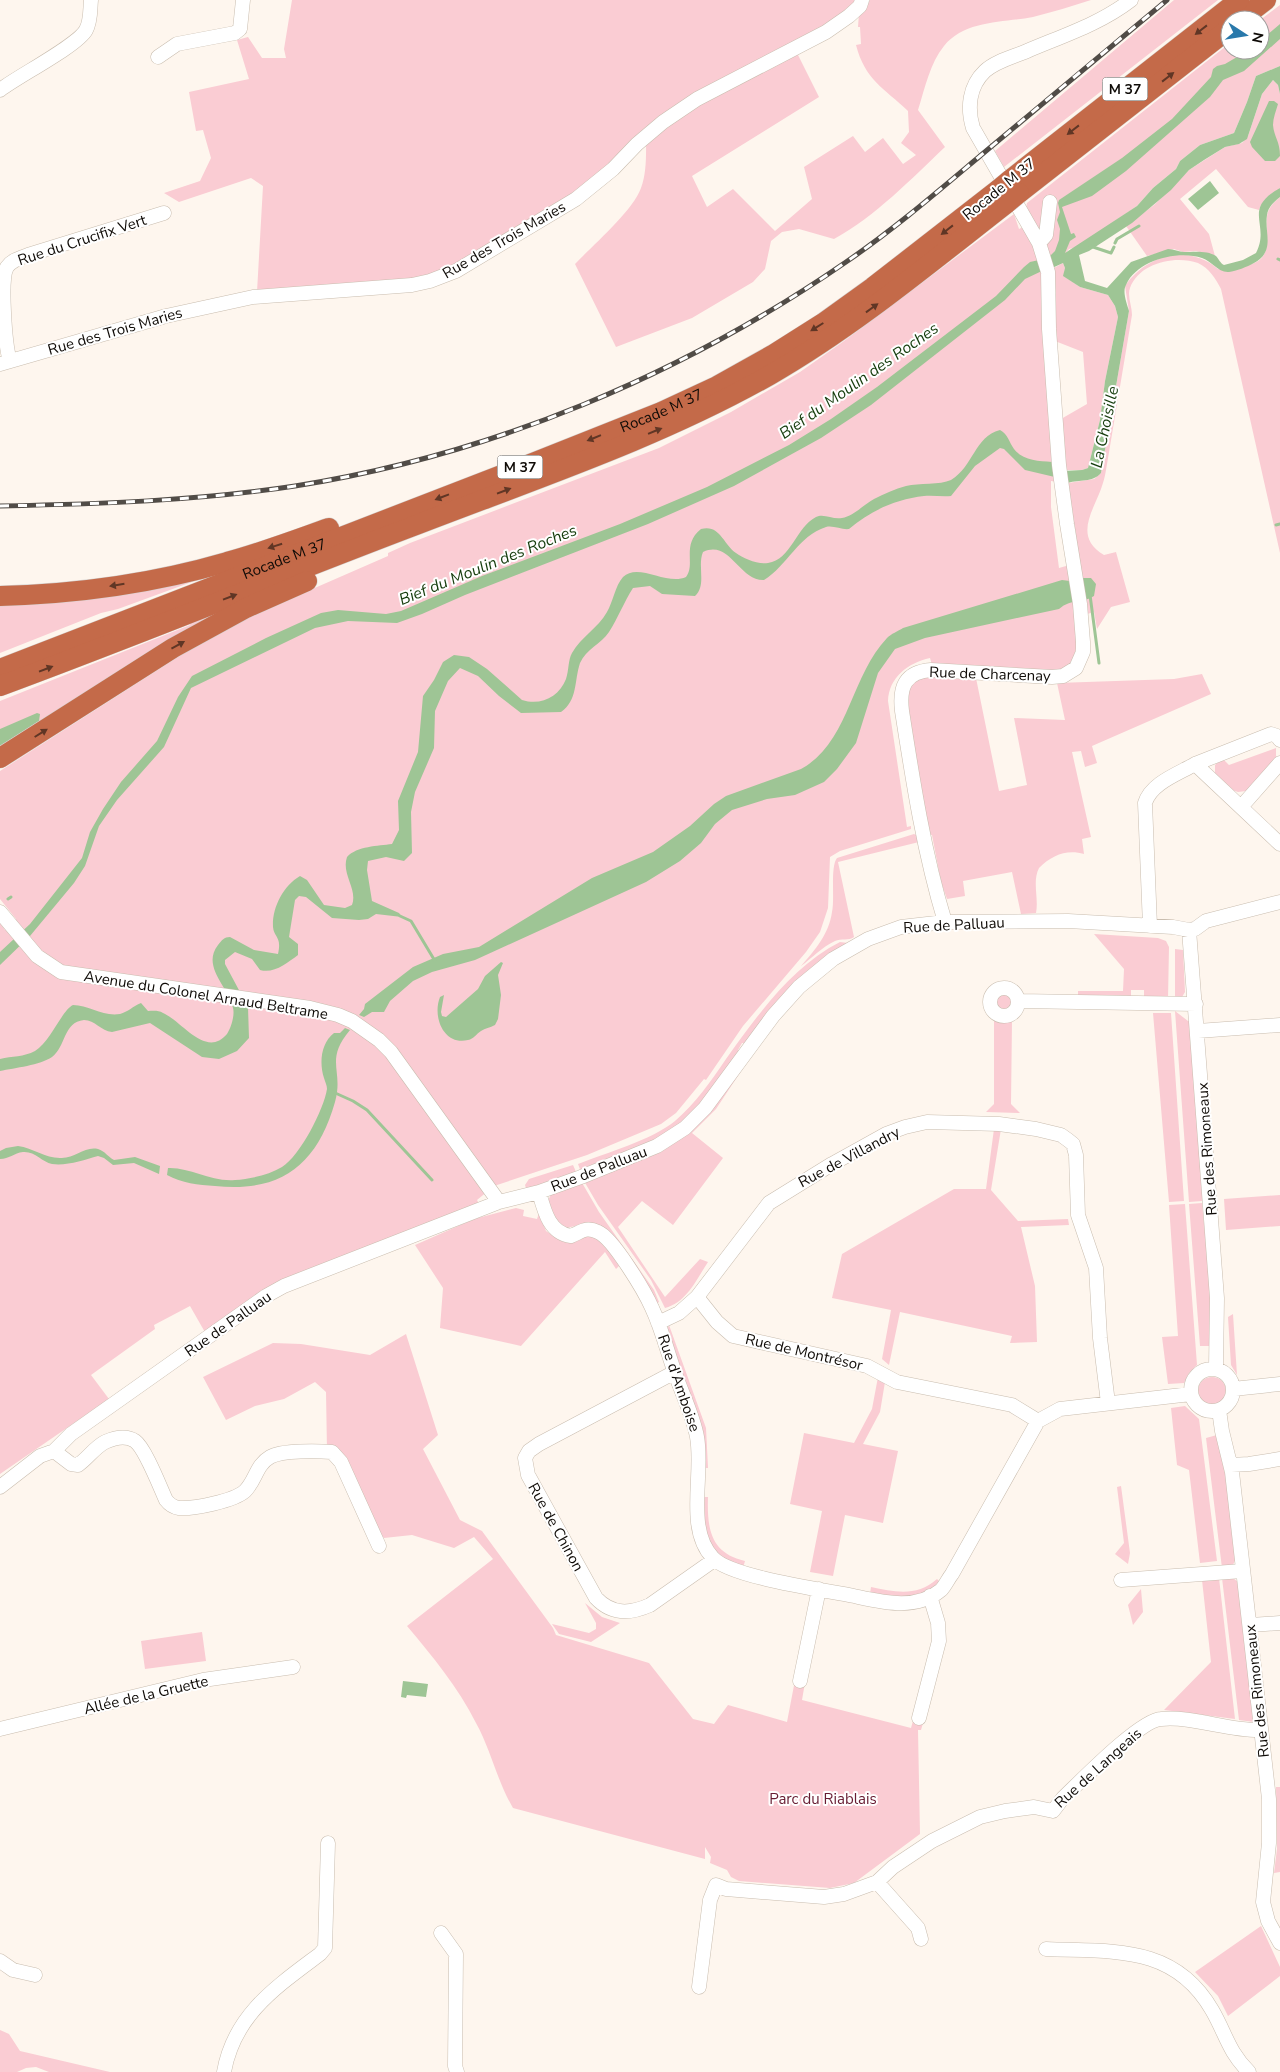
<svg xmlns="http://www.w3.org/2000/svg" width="1280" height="2072" font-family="'Nunito Sans',sans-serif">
  <rect width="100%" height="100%" fill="#fef6ee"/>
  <path fill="#faccd3" d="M292,0H862L795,49L819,97L692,176L707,207L733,189L775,231L812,199L804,167L853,136L865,152L883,138L903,164L916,155L901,143L909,132L908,111C884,88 865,80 856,45L861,44L860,27H858L859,13L863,11L870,0H1091C1072,6 1053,12 1033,17C1003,23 965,20 944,46C930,63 925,88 918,110L945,147C911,179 876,216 834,239L799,229L782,232L771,241L765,269L753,282L692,318L616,347L575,264C593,245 632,212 641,188C647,172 646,153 646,137L613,169L443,277L257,292L263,186L251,178L179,202L164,193L200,181L211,158L203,130L196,131L189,92L249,79L237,40L248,37L262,58H286L284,49Z
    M1174,0H1218L1004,167L995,151Z
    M1280,5V66L1256,76L1247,102L1234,133L1200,145L1180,161L1176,169L1153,188L1137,206L1077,247L1069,249L1065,254L1029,263L1043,265L1058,482L1051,481V507L1059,568L1080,562L1068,483L1094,479L1101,473L1129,311L1125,286C1146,255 1188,243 1218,269C1229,267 1242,267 1252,264C1275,256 1264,231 1267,216C1268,208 1274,202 1280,197V553L1221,289C1216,279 1209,268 1198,263C1175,255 1139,263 1130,288C1127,296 1132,306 1132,315L1106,470C1105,477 1103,483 1101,489C1092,513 1074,537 1104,555L1116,552L1130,602L1111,607L1097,629L1094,612L1077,617C1077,638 1080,658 1062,671L932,665L930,658C908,663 889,677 888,701L907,827L911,826V829L840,851L830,857L828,908L820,932L806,952L743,1026L706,1080L704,1079L676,1113L661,1124L587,1155L494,1186L477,1200L478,1202L475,1206L282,1282L206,1334L190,1306L154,1325L155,1329L91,1375L109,1399L0,1474V923L5,930L16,919L0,899V771L184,653L253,615L388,556V553L410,543L659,448L731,412L800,372L844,341L1014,214L1019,229L1023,227L1041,232L1026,208L1027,203L1230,43V50H1260V20Z
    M1273,80L1278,85L1280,94V188L1261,205L1259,210L1248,207L1216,169L1180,199L1209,234L1215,256L1196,251L1183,252L1174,249L1147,256L1126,226L1154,205L1189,170L1225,147L1242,143L1248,136L1262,94Z
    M1063,263L1065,268L1064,276L1080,287L1108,295L1115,306L1118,317L1105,381L1100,420L1088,468L1082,470H1065L1061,419L1087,404L1083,352L1055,341L1053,297L1056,293L1052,269Z
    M219,572L118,609L101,613L0,653V603Z
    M237,604L0,755V701L190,625L189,623Z
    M1202,674L1211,694L1092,746L1097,763L1085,767L1081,751L1072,752L1091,837L1082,839L1084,854C1067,849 1052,855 1039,868C1032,882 1039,898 1036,913L1021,914L1012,872L963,881L965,896L947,899L941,882L932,835H926L906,692L920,675L976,678L999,791L1027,785L1014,718L1065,720L1057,683L1174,679Z
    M1276,748V758L1246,791L1238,792L1232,790L1215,774V765L1222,758L1229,765Z
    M914,834L916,835L919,842L838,862L854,937C849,941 841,938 835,941C822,947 812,958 801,966C815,950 829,934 832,912C835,899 830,867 837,858Z
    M1094,934L1158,938L1166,941L1169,947L1168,999H1144V990H1131V998H1078V991H1123L1124,969Z
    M840,942L848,943L748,1043H742L738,1050L740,1055L713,1092L674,1132L581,1172L578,1164C606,1153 652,1140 675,1121C696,1103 711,1081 726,1059C757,1016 791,967 840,942Z
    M1175,949L1183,950L1185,992L1182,997L1175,999Z
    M995 1001a9 9 0 1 1 18 0a9 9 0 1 1-18 0Z
    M1175,1011L1188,1021H1191L1204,1191L1202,1192V1201L1189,1202Z
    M1153,1013H1171L1184,1201L1169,1202Z
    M994,1020L1000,1022L1012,1020L1011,1104L1020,1113L986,1112L994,1104Z
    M755,1050L716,1109L692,1133L723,1158L673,1225L642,1201L618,1227L665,1297L700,1259L708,1262C696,1280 687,1302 665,1308L651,1280L598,1205L584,1181L653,1153Z
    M994,1129H1001L991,1190L1018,1221L1068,1219L1069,1225L1021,1227L1035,1286L1037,1342L1010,1343L1012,1336L900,1312L889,1365L882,1359L891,1310L832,1298L842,1254L954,1189H986Z
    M573,1165L577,1174L527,1191L525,1185L529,1179Z
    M581,1181L599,1212L654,1290L659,1302L656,1304L586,1223L567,1228L559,1227L547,1203L552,1192Z
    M1280,1195V1226L1226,1230L1224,1199Z
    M1202,1203L1204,1224L1206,1225L1212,1298L1209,1346H1200L1189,1204Z
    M1185,1204L1197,1365L1189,1373L1184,1383L1168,1384L1162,1337L1178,1336L1169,1205Z
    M516,1208L524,1210L523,1216L537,1219L539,1213L546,1231L558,1239L590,1235L603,1242L619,1266L616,1269L605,1252L521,1346L440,1328L443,1288L415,1245L474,1219Z
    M1233,1314L1237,1375L1231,1365L1228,1317Z
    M669,1325L706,1428L708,1468H704L667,1330Z
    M406,1334L438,1435L423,1449L460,1520L482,1531L553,1628L556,1635L649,1663L693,1719L714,1724L728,1705L787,1722L796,1675L806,1677L802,1700L911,1728L917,1707L927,1709L921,1730H918L920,1834L854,1883L830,1888L739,1881L731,1877L727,1870L710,1863L711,1857L705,1847V1859L513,1808C497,1781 491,1750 476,1723C458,1687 433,1657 407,1626L493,1559L474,1537L454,1548L412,1535L384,1538L377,1530L327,1451L326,1392L315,1382L284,1399L255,1406L226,1420L203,1377L273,1343L301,1344L370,1355Z
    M1198 1391a14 14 0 1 1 28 0a14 14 0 1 1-28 0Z
    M878,1377L885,1382L880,1412L863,1444L898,1451L883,1523L845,1515L833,1576L810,1572L822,1511L790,1504L804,1433L854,1443L872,1409Z
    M1185,1406L1199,1419L1217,1561L1200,1563L1189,1470L1177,1465L1171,1408Z
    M1217,1435L1225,1470L1236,1558L1233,1565L1222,1568L1206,1438Z
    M1121,1486L1130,1553L1128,1564L1115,1554L1124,1543L1117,1487Z
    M704,1497H708C707,1528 710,1553 745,1561L743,1568C726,1564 710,1550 705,1533C702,1523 704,1508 704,1497Z
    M1219,1578L1235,1719L1164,1710L1211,1662L1202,1580Z
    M1222,1578H1233L1238,1582L1254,1722L1239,1720Z
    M937,1579L941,1583L938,1586L908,1599L870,1594L871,1587C895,1592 917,1597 937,1579Z
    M1141,1589L1143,1612L1133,1625L1128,1605Z
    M585,1603L602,1617L620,1623L591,1642L559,1634L552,1624L589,1633L596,1629V1623Z
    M202,1632L206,1661L145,1669L141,1641Z
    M1276,1787H1280V1872L1274,1873L1277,1849Z
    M1261,1926L1280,1967V1976L1228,2016L1218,1996L1195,1972Z
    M0,2030L9,2034L20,2051L110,2072H49L36,2067L26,2068L17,2072H0Z"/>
  <path fill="#9ec595" d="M1280,24V39L1244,71L1223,80L1210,97L1126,171L1092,196L1062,207L1071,234L1074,233L1076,237L1070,241L1065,253L1137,206L1153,188L1176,169L1180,161L1200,145L1234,133L1247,102L1256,76L1280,66V94L1278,85L1273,80L1262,94L1247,139L1239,144L1225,147L1204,160L1189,170L1171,190L1132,223L1089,251L1079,255L1085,281L1107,288L1131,262L1168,249C1174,249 1179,252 1184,252C1193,252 1207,250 1216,256C1219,259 1220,263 1224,265L1243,260L1256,253C1271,224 1241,210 1280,188V197C1274,202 1268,207 1267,215C1264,233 1276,251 1254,263C1247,267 1236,271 1229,272C1218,273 1212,261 1202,258C1178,250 1137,260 1126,285C1122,292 1127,304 1129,311L1101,473C1092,483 1080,479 1068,483L1063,471L1082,470L1088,468L1100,420L1105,381L1118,317L1115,306L1108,295L1080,287L1063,276L1065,268L1063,263L1050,269L1048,258L1055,251L1059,240L1060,229L1057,220L1060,212L1058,203L1059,200L1122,158L1172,119L1211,77L1213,69L1217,66L1225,64L1249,50H1260V41Z
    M1269,101H1274L1278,104C1276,111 1273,118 1273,125C1274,137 1280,141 1280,156L1275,161H1265L1252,147L1250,142Z
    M1210,181L1219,193L1198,210L1188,199Z
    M1039,260L1044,270L1025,279L1005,300L871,405L821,438L734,486L648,524L465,595L422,614L397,623L348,621L315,628L191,688L164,747L117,800L99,826L85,866L74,883L30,936L0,965V952L30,924L82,858L90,832L103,809L121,782L157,741L178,697L192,676L266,638L321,613L338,610L386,614L401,611L482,576L620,524L707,487L789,445L831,419L877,387L996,296L1024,267L1030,262Z
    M1000,430C1008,434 1009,442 1014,449C1023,461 1038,461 1052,462L1059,478L1025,470L1004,449L1000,448L975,466L951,496C942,497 933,495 924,496C896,499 870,511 849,529C842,530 833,525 826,527C798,536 787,566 764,580C739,581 730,539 703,552C697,566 707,585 695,596L662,594L650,586L633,588C624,602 618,618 609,632C601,644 586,649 580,663C574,681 578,700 561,712L521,713L499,696L478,676L460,668L448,681L435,711L434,748L415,792L411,812L412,853L404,861L386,857L368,861L367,870L372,901L399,913L402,917L376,914L368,919L359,920L332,918L306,897L299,896L295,900L289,937L298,944V955C287,963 274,974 260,970L252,959L235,952L225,960V964L248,1007L249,1038L237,1051L219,1059L202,1057L150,1023L112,1032C101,1031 95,1020 84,1020C63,1022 66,1047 52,1057C40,1065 15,1068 0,1071V1059C12,1056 24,1057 35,1051C51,1041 62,1010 73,1005C89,1005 103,1017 120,1014C128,1012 133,1006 141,1003L148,1011C153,1011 158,1010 163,1013C182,1021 206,1059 227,1034C231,1028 235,1015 233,1008C229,987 201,967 218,945C222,940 224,937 230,937L254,950L278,954C282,936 274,938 273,927C272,908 283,886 300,876L307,880L324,905L345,908L352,905C358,889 341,874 347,857C357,846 378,846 392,844L399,830L398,801L418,752L423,696L434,680L443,662L454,655L469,657L487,669L522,700C541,706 559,697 566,679C569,670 568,660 572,653C581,637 598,628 607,612C613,602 615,586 623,577C638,562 667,586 686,577C696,564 681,545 701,529C720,524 723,544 736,553C743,558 758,565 768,563C791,560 796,527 816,517C824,513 833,520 842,518C854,516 863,505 874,499C884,494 895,489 906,486C919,483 940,485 951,480C974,466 974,437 1000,430Z
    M1082,578H1091L1096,584L1094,596C1081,604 1072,598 1059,609L925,638L895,649L878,673L856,743L837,769L824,782L795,795L767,799L732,810L715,824L701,843L680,861L646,882L475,960L432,972L413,981L390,1001L384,1012H372L364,1017L359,1015L364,1009L365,1004L413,967L443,954L479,947L592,878L653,852L690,826L714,804L726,796L801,769C849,743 850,677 887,638C891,634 898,631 903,628L1062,580L1070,581Z
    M37,713L40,714L39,721L0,746V729Z
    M501,962L503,963L498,975L501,995L498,1019L495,1025C490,1028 485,1028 481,1031C476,1034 474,1039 468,1040C444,1046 432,1017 440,997L444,995L441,1012L442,1016L446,1017L478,989L485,976Z
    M345,1028L350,1030C324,1061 344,1070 335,1102C317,1165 281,1193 215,1186C198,1185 182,1183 167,1175L168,1168C190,1167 210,1182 235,1180C250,1179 269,1175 282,1167C300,1156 324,1109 327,1089C327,1085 325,1082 324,1078C319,1063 321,1043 334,1033H340Z
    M18,1146C33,1148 45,1158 60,1158C75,1159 84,1146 98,1149C105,1151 108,1157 114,1160L135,1157L160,1166L159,1174L134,1163L113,1165L104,1158L98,1156C84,1160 67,1166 52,1164C42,1162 35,1151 23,1152C14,1153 9,1159 0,1159V1151L6,1148Z
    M403,1681L428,1684L426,1697L407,1695L406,1698L401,1697Z"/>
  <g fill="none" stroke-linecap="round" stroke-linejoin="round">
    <path stroke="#9ec595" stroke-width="3" d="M1115,243L1117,239L1139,226
      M1090,246L1111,253L1114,247
      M1278,259L1280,260
      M1276,525L1280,524
      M1090,595L1099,663
      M8,899L11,897
      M400,916L411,921L435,961
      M333,1092L353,1101L367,1110L432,1180"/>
    <g stroke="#c9bdaf" stroke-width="15">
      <path id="minor" d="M158,57L177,44L235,33L240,29L243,0
        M0,90C18,76 77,46 86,30C91,21 90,10 91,0
        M1039,243L1046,235L1050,202
        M10,361C5,345 0,279 7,267C12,260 20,258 28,255L164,213
        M0,364L166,316L253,297L412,285L430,281L456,271L576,199L613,169L637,144L663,122L697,99L826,32L849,16L860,6L862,0
        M1195,764L1271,734L1277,736L1280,740
        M1241,807L1280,763
        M0,912L37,956L61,972L310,1008L338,1015L352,1021L379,1040L391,1052L499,1202
        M945,922C924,853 913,782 902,711C899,687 905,672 931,670L1052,677L1063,676L1076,668L1083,652V642L1080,604L1067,524L1059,465L1049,329L1048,272L1039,243L973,128C967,108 969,86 985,71C996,61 1013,57 1027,51C1062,36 1100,24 1131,0
        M1150,926L1145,803C1151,783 1178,774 1195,764L1280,844
        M1189,930L1217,1298L1216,1368
        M990 1002a14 14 0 1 1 28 0a14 14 0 1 1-28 0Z
        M1019,1001L1196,1004
        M1198,1031L1280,1025
        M539,1192C544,1210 549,1233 571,1236C581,1232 586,1226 598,1232C613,1238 645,1292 652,1308C662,1329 667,1351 675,1373C682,1394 693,1415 697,1437C704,1474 685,1529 713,1558C730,1577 824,1590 854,1596C882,1602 916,1611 941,1590C945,1586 948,1579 952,1574L1038,1421L1060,1409L1191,1394
        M697,1297L717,1322L733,1336L867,1366L897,1382L1012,1405L1038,1421
        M658,1323L679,1313L697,1297L769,1203L832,1164L886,1134L905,1127L927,1122L999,1124L1036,1129L1061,1135L1068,1140L1073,1144L1076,1155L1078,1215L1096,1268L1100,1338L1108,1403
        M1191 1390a21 21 0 1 1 42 0a21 21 0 1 1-42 0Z
        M675,1372L539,1444L529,1451L525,1458L528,1475L596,1598C612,1615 630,1614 650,1605L714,1560
        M1233,1389L1280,1384
        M1219,1410L1222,1431L1232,1472L1269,1799V1843L1263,1902L1268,1921L1280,1943
        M54,1451L71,1464L78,1465C88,1458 94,1448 105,1442C114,1438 126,1435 135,1441C145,1448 160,1487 166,1500C169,1504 173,1507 179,1508C194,1509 234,1501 245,1491C256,1480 256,1465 270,1457C282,1450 318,1451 332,1452L341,1462L379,1546
        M1231,1465L1249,1464L1280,1459
        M0,1487L40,1456L54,1451L71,1434L266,1296L284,1286L499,1202L539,1192L581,1177L657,1146L685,1128L705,1108L773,1016L799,987L833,959L868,939L901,927L945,922L1068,921L1173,927L1189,930L1195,929L1206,921L1280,902
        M1121,1580L1242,1571
        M1251,1625L1280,1623
        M800,1681L819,1589
        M919,1718L939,1641L938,1623L930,1596
        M0,1729L203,1680L293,1667
        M877,1882L918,1928L921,1939
        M441,1933L456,1954L455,2066L457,2072
        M1046,1949C1112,1952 1174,1944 1212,2010C1226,2034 1228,2051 1249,2072
        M0,1961L13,1970L35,1975
        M699,1987L710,1900L716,1885L726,1889L824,1897L844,1894L877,1882L893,1867L932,1841L980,1817L1005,1811L1034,1807L1053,1811L1063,1798C1081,1781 1140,1720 1161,1719C1194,1716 1228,1731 1261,1730
        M224,2072C234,2015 276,1987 320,1954L325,1948L328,1843"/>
    </g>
    <g stroke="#d4d3d2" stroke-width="21">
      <g id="highway">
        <path d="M1240,20L1266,0"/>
        <path d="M1011,179L1239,0"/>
        <path d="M1019,193L1230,28"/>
        <path d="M0,596C74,594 155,583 227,562C261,553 295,540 329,528"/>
        <path id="s1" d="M0,669L535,462L661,412L717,386L774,354L823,323L873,287L999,189"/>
        <path d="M0,686C138,635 274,579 411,527C532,480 657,439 770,375C855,326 930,263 1007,203"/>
        <path d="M0,758L173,648L246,608L307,581"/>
      </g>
    </g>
    <use href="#minor" stroke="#fff" stroke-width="14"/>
    <use href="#highway" stroke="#c46a49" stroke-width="20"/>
    <g stroke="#514c47" stroke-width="5">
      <path id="rail" d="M0,506C99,504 197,501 295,486C492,455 682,375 846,262C893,230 936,193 980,156C1042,104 1104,52 1167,0"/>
    </g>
    <use href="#rail" stroke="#fff" stroke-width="3" stroke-dasharray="9" stroke-linecap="butt"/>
    <g stroke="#d4d3d2" stroke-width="21" stroke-linecap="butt">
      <path id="highway-bridge" d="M999,189L1011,179
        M1007,203L1019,193"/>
    </g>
    <use href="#highway-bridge" stroke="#c46a49" stroke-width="20"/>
  </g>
  <defs><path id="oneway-solid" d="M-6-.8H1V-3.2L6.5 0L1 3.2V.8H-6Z" transform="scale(1.25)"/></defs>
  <g fill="#603625">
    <use href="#oneway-solid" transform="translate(1201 30) rotate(142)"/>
    <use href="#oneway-solid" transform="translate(1168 77) rotate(-38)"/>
    <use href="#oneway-solid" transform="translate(1073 130) rotate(142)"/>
    <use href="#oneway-solid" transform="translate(947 230) rotate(142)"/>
    <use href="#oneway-solid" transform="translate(872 308) rotate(-36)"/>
    <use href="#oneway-solid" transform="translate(817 327) rotate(148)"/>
    <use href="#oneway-solid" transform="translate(655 431) rotate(-22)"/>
    <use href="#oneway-solid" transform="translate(594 438) rotate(158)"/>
    <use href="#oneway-solid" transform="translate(504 491) rotate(-21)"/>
    <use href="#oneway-solid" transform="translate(442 497) rotate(159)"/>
    <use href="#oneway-solid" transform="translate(275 546) rotate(162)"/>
    <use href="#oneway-solid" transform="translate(117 585) rotate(171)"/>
    <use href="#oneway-solid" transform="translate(230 597) rotate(-21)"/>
    <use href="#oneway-solid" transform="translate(178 645) rotate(-29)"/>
    <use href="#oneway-solid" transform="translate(46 669) rotate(-21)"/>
    <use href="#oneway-solid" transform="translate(41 733) rotate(-32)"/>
  </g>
  <g text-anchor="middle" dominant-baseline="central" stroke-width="4" stroke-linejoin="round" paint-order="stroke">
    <g fill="#fff" stroke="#575451" stroke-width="1">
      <rect x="1102.5" y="77.5" width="45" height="23" rx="4"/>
      <rect x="497.5" y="455.5" width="45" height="23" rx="4"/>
    </g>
    <g font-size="14" font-weight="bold" fill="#0f0b07">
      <text x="1125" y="89">M 37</text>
      <text x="520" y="467">M 37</text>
    </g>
    <g font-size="15" fill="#0f0b07" stroke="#fff">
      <text transform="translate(999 189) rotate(-39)">Rocade M 37</text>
      <text transform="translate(82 240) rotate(-18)">Rue du Crucifix Vert</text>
      <text transform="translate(504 240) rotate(-30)">Rue des Trois Maries</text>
      <text transform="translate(115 331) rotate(-16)">Rue des Trois Maries</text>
      <text stroke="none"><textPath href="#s1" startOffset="710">Rocade M 37</textPath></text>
      <text stroke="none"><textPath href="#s1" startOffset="305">Rocade M 37</textPath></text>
      <text transform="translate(990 674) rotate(2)">Rue de Charcenay</text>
      <text transform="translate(954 925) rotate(-3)">Rue de Palluau</text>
      <text transform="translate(206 995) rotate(9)">Avenue du Colonel Arnaud Beltrame</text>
      <text transform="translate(1207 1149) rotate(-94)">Rue des Rimoneaux</text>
      <text transform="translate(849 1157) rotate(-28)">Rue de Villandry</text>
      <text transform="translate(599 1169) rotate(-21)">Rue de Palluau</text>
      <text transform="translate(228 1324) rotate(-35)">Rue de Palluau</text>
      <text transform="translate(804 1352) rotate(13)">Rue de Montrésor</text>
      <text transform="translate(679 1383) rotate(71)">Rue d'Amboise</text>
      <text transform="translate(556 1527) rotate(61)">Rue de Chinon</text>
      <text transform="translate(1257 1691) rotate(-96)">Rue des Rimoneaux</text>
      <text transform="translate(146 1695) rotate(-13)">Allée de la Gruette</text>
      <text transform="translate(1098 1768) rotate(-42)">Rue de Langeais</text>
    </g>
    <g font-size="15" fill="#671c32" stroke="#fff">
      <text x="823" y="1799">Parc du Riablais</text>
    </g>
    <g font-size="16" font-style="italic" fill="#153c0c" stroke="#fff">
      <text transform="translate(859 381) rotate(-35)">Bief du Moulin des Roches</text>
      <text transform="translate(1105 427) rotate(-78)">La Choisille</text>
      <text transform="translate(488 565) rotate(-22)">Bief du Moulin des Roches</text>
    </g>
  </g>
  <g transform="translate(1245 35) rotate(102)"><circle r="24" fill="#ffffff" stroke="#9f9d9c"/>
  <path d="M0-4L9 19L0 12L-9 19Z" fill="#2979ab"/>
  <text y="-8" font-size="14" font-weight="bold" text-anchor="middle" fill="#0f0b07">N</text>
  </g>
</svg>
